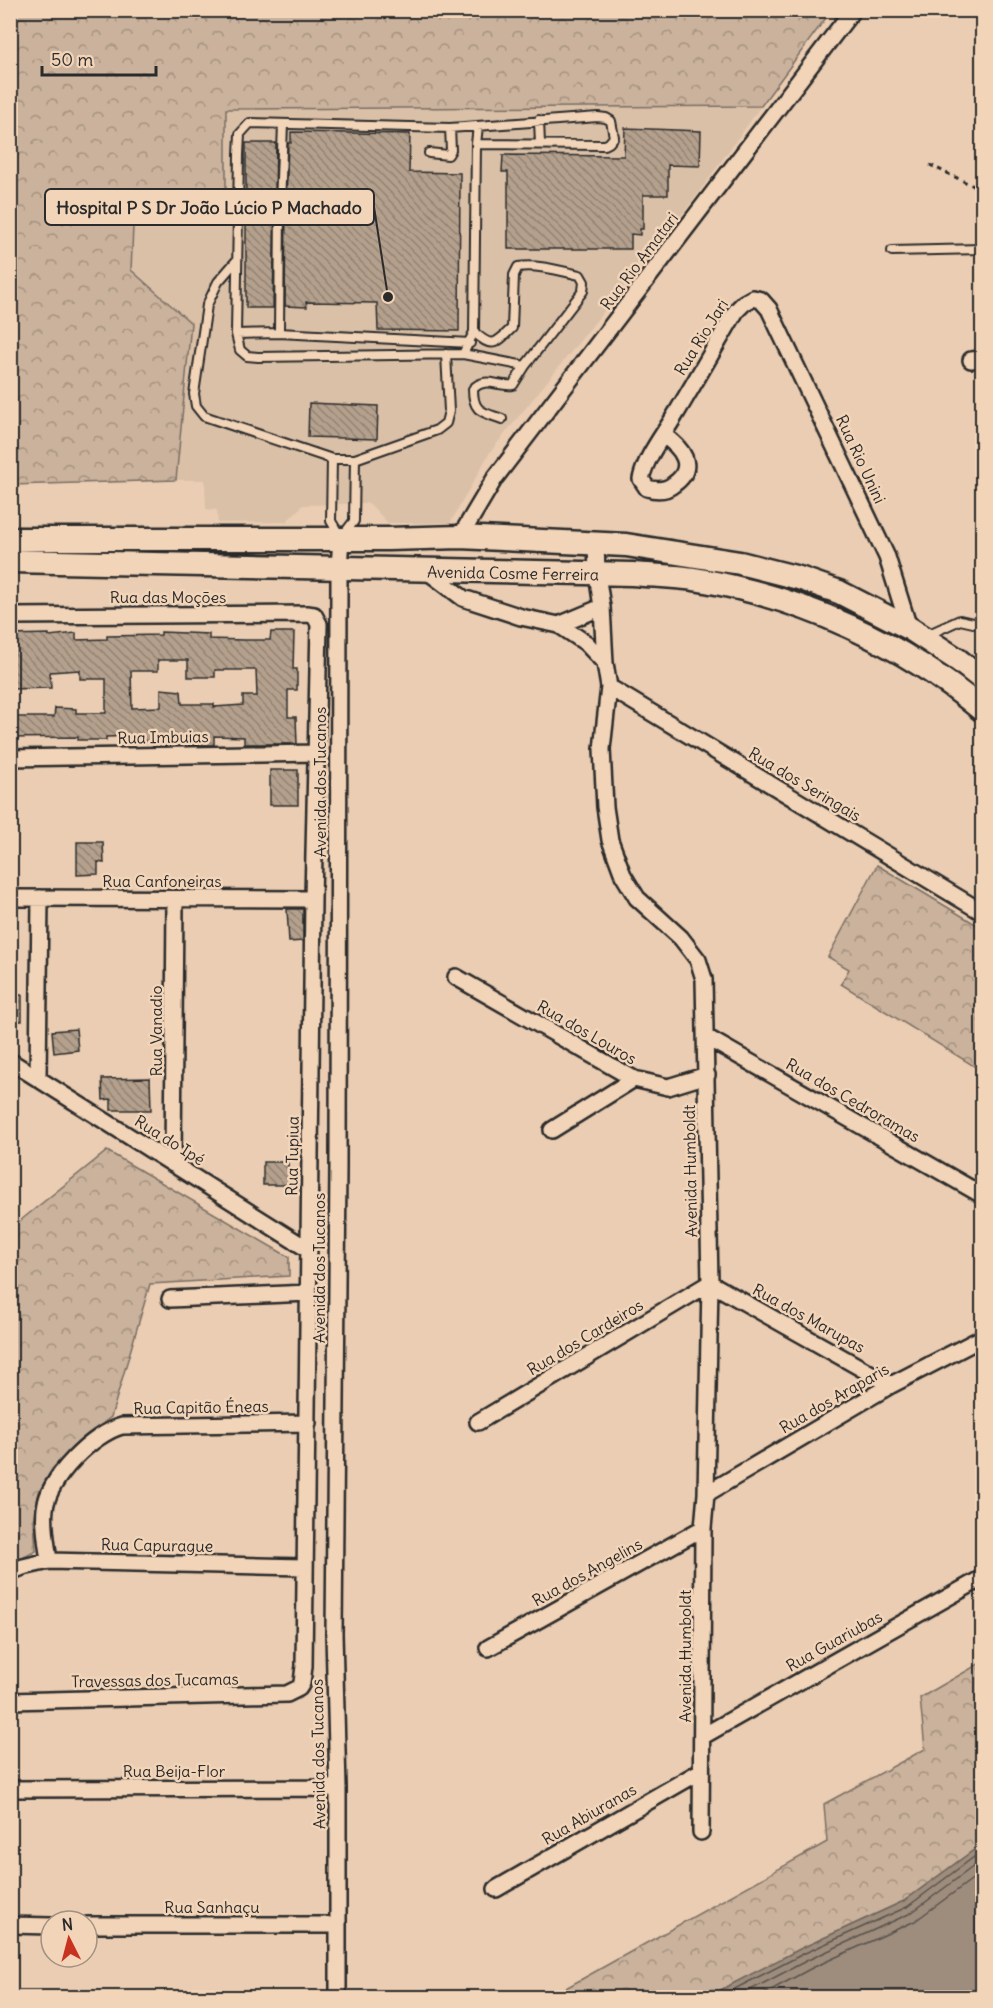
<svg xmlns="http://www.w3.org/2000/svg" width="993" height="2008" font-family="Delius,sans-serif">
  <defs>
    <pattern id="forest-crowns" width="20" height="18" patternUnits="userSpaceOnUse" patternTransform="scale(1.5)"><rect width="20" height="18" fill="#cab29c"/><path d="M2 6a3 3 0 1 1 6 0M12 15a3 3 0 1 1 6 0" fill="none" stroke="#a4917f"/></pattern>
    <pattern id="building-back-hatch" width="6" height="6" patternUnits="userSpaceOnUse" patternTransform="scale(1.5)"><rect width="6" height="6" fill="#b4a08d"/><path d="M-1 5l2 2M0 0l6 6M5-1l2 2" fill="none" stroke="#938373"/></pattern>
  </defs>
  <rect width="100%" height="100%" fill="#eacdb2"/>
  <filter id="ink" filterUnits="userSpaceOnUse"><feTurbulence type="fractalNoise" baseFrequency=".0167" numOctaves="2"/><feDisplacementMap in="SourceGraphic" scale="12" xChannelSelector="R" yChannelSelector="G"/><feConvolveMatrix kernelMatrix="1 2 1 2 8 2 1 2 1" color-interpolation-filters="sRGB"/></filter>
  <g filter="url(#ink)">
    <path fill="#dac0a7" d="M761,106L692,202L490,452L450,523H388L369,503L303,505L286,522L218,523L217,510L206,509L205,480H176L191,323L131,270L134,206L226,201V109Z"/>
    <path fill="url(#forest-crowns)" stroke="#7a6e64" stroke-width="1.5" d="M10,11L11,10L831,11L761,106L226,109V201L134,206L131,270L191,323L176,480L11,485Z
      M877,865L982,928V1071L841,984L849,969L828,957Z
      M107,1151L289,1257V1276L150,1284L111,1417L76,1444L52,1469L39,1492L34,1523L36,1551L11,1564V1228Z
      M982,1662V1844L904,1901L802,1948L707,1997L548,1998L827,1842L824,1804L925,1749L920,1698Z"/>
    <path fill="#9e8d7d" stroke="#70665c" stroke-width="1.5" d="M982,1844V1997H707L802,1948L904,1901Z"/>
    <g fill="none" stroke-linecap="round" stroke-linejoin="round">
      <path stroke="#59524c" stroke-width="1.5" d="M717,1998L805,1953L907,1907L982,1851
        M735,1998L808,1960L911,1913L982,1860
        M756,1998L812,1968L915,1921L982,1872"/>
    </g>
    <path fill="url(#building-back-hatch)" stroke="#2b2b2b" stroke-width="1.5" fill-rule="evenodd" d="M625,128L701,131L700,166L668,165V195H643V229H640V235L631,234V249H508V172H502L503,155L624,156Z
      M291,132L410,134L409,172L460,173L459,331L378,330L377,303L306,302L307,307L285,306L286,206L288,143H291Z
      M246,143H276L273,308H246Z
      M309,403L378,406L377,439L308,437Z
      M161,632L209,634V639L244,640H270L271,632H294L293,669H297V690H288V717H296L297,744H244V737L214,736V745H188V737H160L161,741L133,742V736L106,737V740H78V737L10,738V717H54L55,708L76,709V713H106V679H80V670L50,672L51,688L10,689V635L49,634V636L76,633V640L107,639V636L161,635ZM158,660H188V677H215V670H256L257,696H243V705L214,707V704H182L181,691L161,689V707L132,708L131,671H158Z
      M270,770H298V805H270Z
      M77,842H103L104,863L98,862V874L77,875Z
      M287,909H303V941L289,942Z
      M10,995H22V1021H10Z
      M76,1029L78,1050L54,1053L52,1031Z
      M150,1078L151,1110H111V1099L103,1100L102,1079Z
      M263,1162H288L289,1185H263Z"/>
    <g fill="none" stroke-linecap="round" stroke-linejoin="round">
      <g stroke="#2b2b2b" stroke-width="12">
        <path id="lane" d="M539,120L540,144
          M476,144L605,145L609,143L614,137L611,121L606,118L598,117L450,128L250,123L240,134L239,155L236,334L240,350L247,356L258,357L463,354L474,332L476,144L478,126
          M429,153L448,155L451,150L450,128
          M892,251L982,249
          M237,260L218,282L207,305L194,394L196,406L204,416L332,459H355L437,430L446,423L449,411L446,354
          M474,332C492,349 496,344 512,328L514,275L518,267C538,264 561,271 580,275L584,282L583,291L525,366L513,385C498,387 485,376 473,389C473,413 483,412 502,419
          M279,333L470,343
          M236,334L279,333L280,206L283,124
          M463,354L525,366
          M332,459L331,521L341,538L354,521L355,459
          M927,635L960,620L982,625"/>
      </g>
      <g stroke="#2b2b2b" stroke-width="20">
        <path id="street" d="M971,360L982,359
          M663,435C681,447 698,467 674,484C666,491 657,491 647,488L641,479C646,457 662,437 674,417C695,382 715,347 736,311L744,303L753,298L761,300L769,309L887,557L909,628
          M460,537L495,478L853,10
          M596,542L597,574L602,607L605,663L609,687L602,749L605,807L610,840L623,875L637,898L681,938L698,960L704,979L710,1283L706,1494L703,1528L701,1832
          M427,571L463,598L521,617L559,625L586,643L605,663
          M10,616L307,614L314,615L319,624L313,899L304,1666L302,1683L299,1688L287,1694L10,1701
          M559,625L602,607
          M609,687L982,912
          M10,758L316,753
          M10,898L313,899
          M456,977L634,1079L668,1087L707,1075
          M706,1037L982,1195
          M10,1061L309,1250
          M38,1078L40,898
          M552,1130L634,1079
          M173,1164L175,899
          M170,1299L308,1293
          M478,1422L710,1283L891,1385
          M706,1494L891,1385L982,1338
          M49,1561C47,1545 43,1525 45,1509C48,1478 94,1433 122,1426L308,1423
          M10,1572L23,1567L49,1561L304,1567
          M488,1648L703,1528
          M703,1736L982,1578
          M10,1789L338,1788
          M496,1889L701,1771
          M10,1925L51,1926
          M87,1925H338
          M338,1998V1788L334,1634L338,1167L339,568L341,538"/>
      </g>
      <g stroke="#2b2b2b" stroke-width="27">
        <path id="primary" d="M10,539H388L460,537L626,545L740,563L799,578L839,592L909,628L958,660L982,679
          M10,561L632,574C655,576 678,576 700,580C803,598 903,643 982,710"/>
      </g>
      <path stroke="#2b2b2b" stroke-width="3" stroke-dasharray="4.5 4.5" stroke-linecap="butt" d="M930,165L982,190"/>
      <use href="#lane" stroke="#f2d4b8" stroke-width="8"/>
      <use href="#street" stroke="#f2d4b8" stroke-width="15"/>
      <use href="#primary" stroke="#f2d4b8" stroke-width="22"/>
    </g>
  </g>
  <g text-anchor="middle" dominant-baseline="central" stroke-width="5" stroke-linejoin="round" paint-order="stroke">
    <g font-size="16" fill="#2b2b2b" stroke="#f2d4b8">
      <text transform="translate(639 261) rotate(-53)">Rua Rio Amatari</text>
      <text transform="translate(701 337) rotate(-58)">Rua Rio Jari</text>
      <text transform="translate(861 459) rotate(65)">Rua Rio Unini</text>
      <text transform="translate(513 573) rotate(1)">Avenida Cosme Ferreira</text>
      <text x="168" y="597">Rua das Moções</text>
      <text transform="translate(163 737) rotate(-1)">Rua Imbuias</text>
      <text transform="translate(320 782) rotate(-90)">Avenida dos Tucanos</text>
      <text transform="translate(805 784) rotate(31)">Rua dos Seringais</text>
      <text x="162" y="881">Rua Canfoneiras</text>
      <text transform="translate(156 1031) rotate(-90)">Rua Vanadio</text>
      <text transform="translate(587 1032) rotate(30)">Rua dos Louros</text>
      <text transform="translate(853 1100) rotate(30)">Rua dos Cedroramas</text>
      <text transform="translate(170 1140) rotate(32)">Rua do Ipé</text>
      <text transform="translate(292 1156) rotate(-89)">Rua Tupiua</text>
      <text transform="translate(690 1171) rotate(-91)">Avenida Humboldt</text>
      <text transform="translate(319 1268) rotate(-90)">Avenida dos Tucanos</text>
      <text transform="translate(809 1318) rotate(29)">Rua dos Marupas</text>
      <text transform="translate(585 1337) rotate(-31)">Rua dos Cardeiros</text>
      <text transform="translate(834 1398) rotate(-30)">Rua dos Araparis</text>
      <text transform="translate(201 1407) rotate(-1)">Rua Capitão Éneas</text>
      <text transform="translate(157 1545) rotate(1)">Rua Capurague</text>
      <text transform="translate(587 1572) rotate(-29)">Rua dos Angelins</text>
      <text transform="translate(834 1641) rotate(-29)">Rua Guariubas</text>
      <text transform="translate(685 1656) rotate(-90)">Avenida Humboldt</text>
      <text transform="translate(155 1680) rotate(-1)">Travessas dos Tucamas</text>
      <text transform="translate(318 1754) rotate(-91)">Avenida dos Tucanos</text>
      <text x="174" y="1771">Rua Beija-Flor</text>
      <text transform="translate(589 1814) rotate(-30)">Rua Abiuranas</text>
      <text x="212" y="1907">Rua Sanhaçu</text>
    </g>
  </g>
  <path fill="none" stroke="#2b2b2b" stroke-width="2" d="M388 297L374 207"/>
  <circle fill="#2b2b2b" stroke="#f2d4b8" stroke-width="2" cx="388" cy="297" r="6"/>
  <rect fill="#f2d4b8" stroke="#2b2b2b" stroke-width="2" x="45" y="189" width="329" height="36" rx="6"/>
  <g font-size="18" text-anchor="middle" font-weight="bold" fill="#2b2b2b">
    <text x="209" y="214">Hospital P S Dr João Lúcio P Machado</text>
  </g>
  <rect width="993" height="2008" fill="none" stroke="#f2d4b8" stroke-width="36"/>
  <rect x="18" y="18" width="957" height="1972" fill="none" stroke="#2b2b2b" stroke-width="2" filter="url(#ink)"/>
  <g transform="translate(69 1939) rotate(354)"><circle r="28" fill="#f2d4b8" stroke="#a29080" stroke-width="1.5"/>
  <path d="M0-4.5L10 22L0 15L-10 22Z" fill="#c8321e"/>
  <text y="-9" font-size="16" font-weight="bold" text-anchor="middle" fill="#2b2b2b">N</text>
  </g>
  <path d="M42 66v9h114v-9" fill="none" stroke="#2b2b2b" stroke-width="3"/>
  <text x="51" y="66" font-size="18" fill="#2b2b2b" stroke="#f2d4b8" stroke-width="4.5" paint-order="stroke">50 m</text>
</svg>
